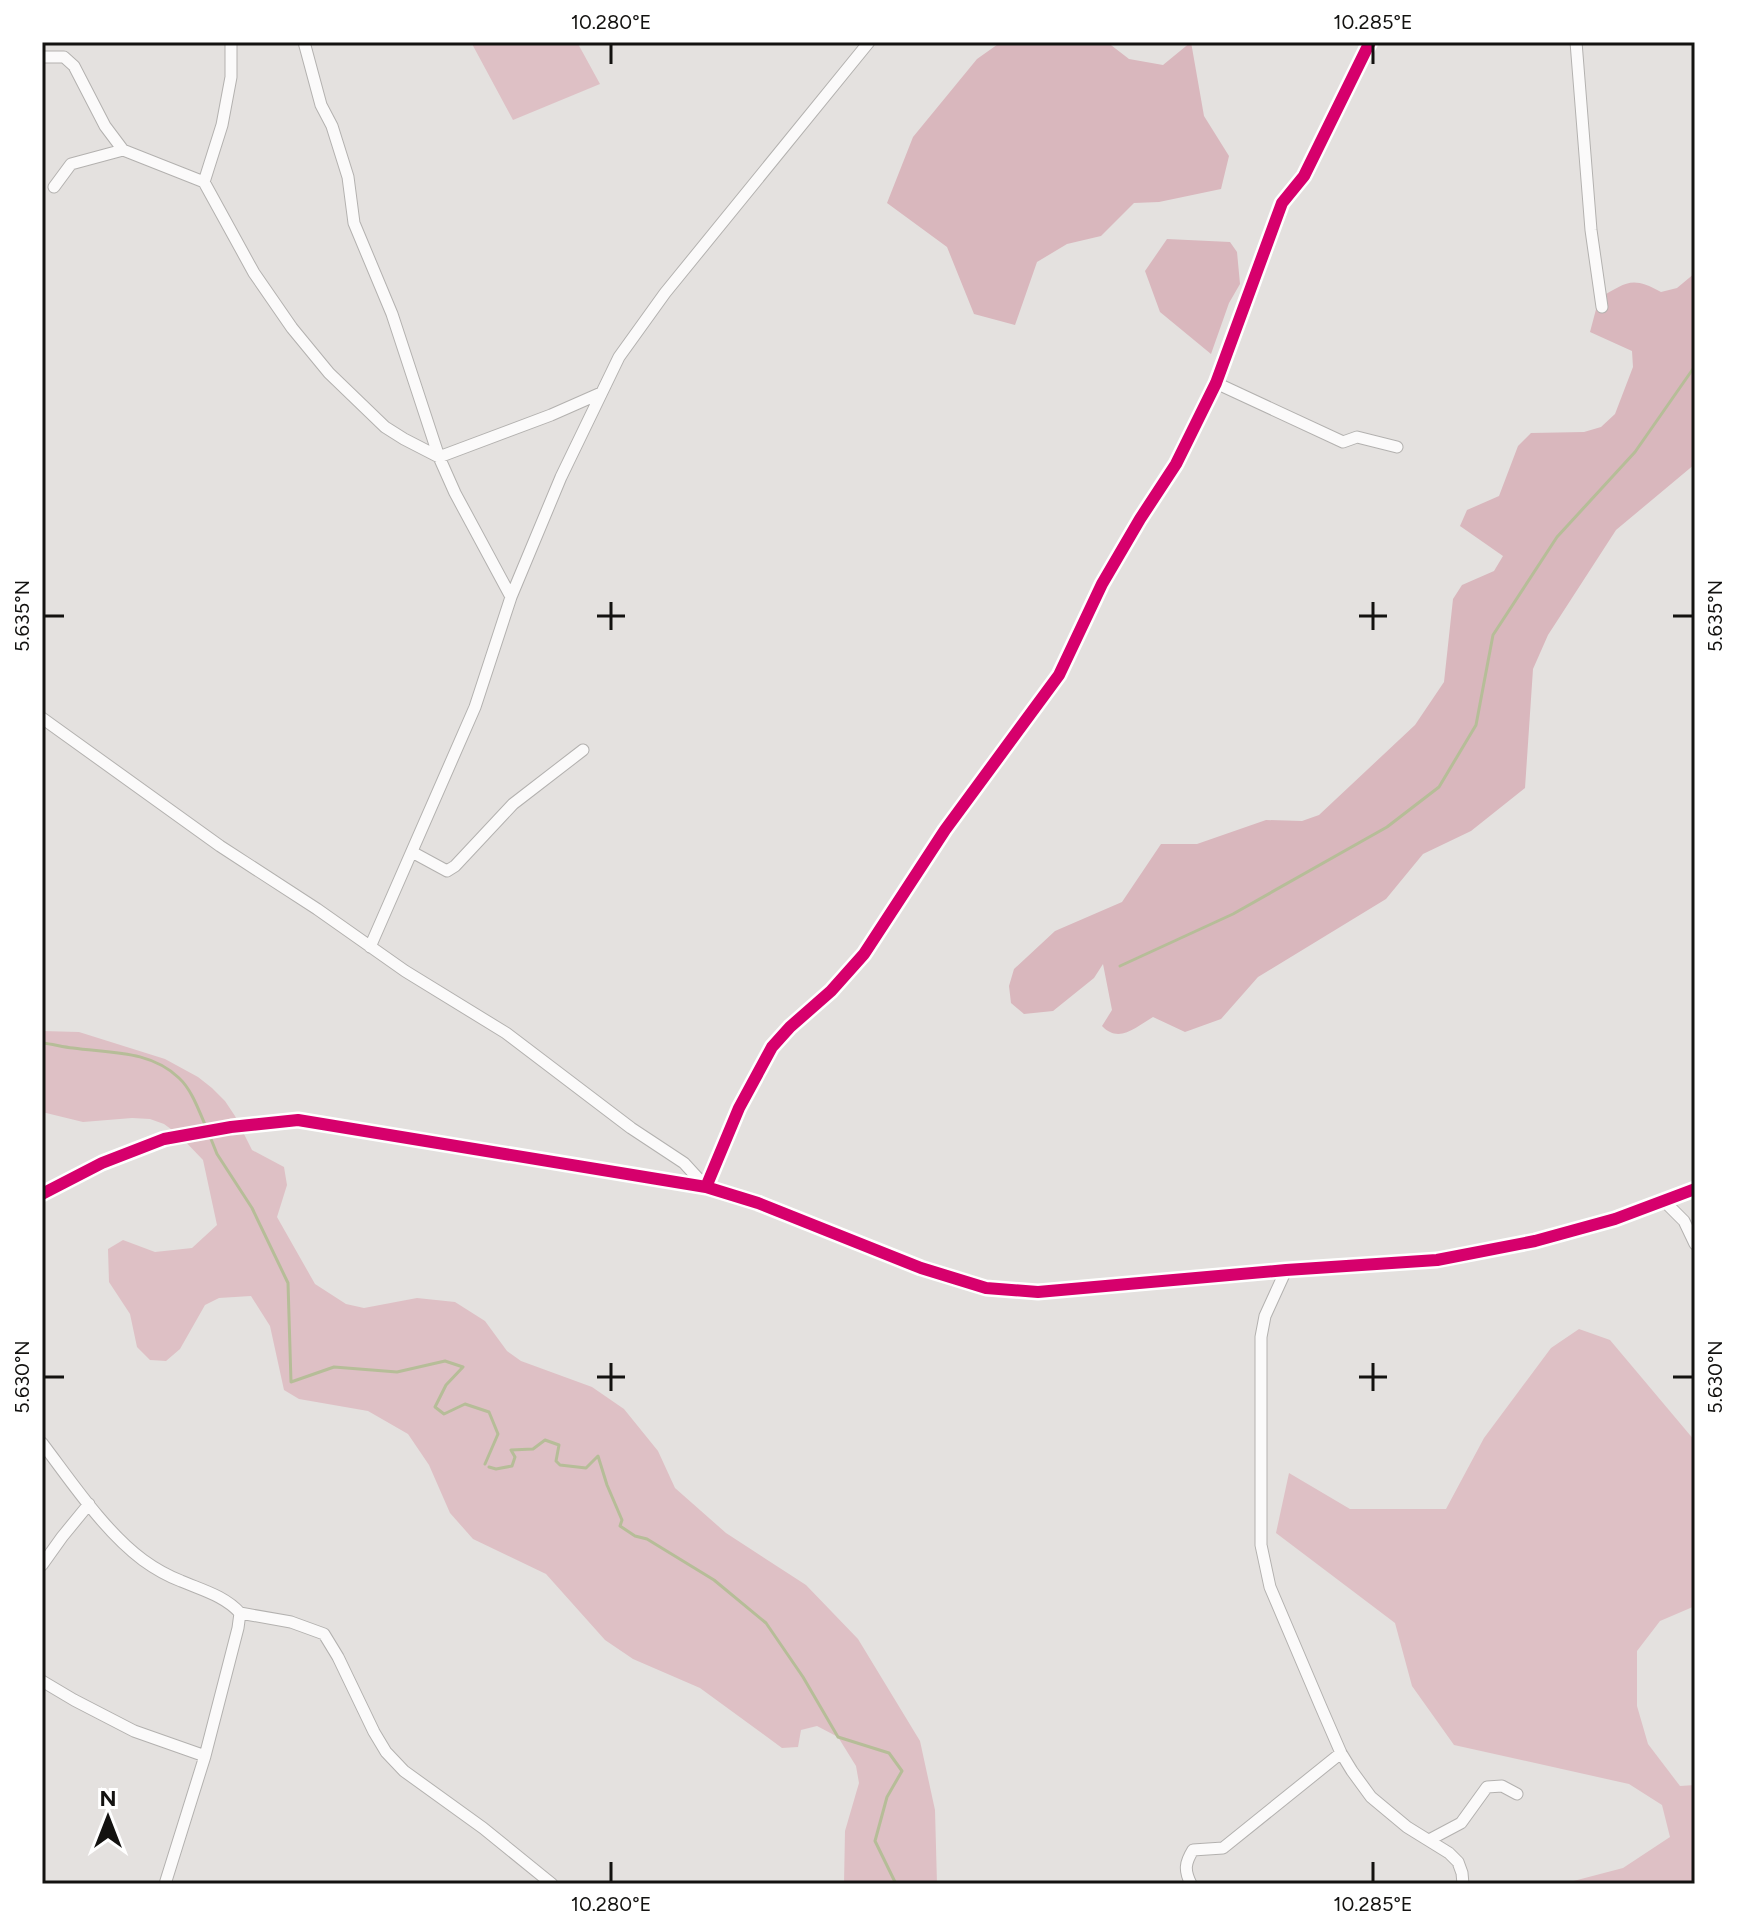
<svg xmlns="http://www.w3.org/2000/svg" width="1737" height="1926" font-family="Figtree,sans-serif">
  <rect width="100%" height="100%" fill="#e4e1df"/>
  <path fill="#dec0c5" d="M471,42H577L600,84L513,120Z
    M42,1031L79,1032L165,1059L198,1077L212,1088L225,1101L235,1116L252,1150L284,1167L287,1185L277,1217L315,1284L346,1304L364,1308L417,1298L455,1302L485,1321L507,1351L521,1361L592,1387L624,1409L658,1451L675,1488L726,1533L806,1585L858,1639L920,1741L935,1810L937,1884H844L845,1831L859,1783L856,1766L838,1737L817,1726L801,1730L798,1747L782,1748L700,1688L633,1659L605,1640L546,1574L473,1539L450,1513L429,1465L408,1434L368,1411L299,1399L284,1390L270,1326L251,1296L219,1298L205,1305L180,1349L166,1361L150,1360L137,1347L130,1314L109,1282L108,1249L123,1240L155,1252L192,1248L217,1225L203,1160L179,1135L164,1124L150,1119L132,1118L83,1122L42,1112Z
    M1579,1329L1610,1340L1695,1441V1606L1660,1621L1637,1651V1706L1648,1744L1680,1786L1695,1785V1884H1562L1623,1868L1670,1837L1662,1805L1629,1784L1454,1745L1412,1686L1395,1623L1276,1533L1289,1473L1350,1509H1446L1484,1438L1551,1348Z"/>
  <path fill="#d9b7bd" d="M1001,42H1107L1129,59L1163,65L1191,42L1204,116L1229,156L1221,189L1159,202L1134,203L1101,236L1067,244L1037,262L1015,325L974,314L947,247L887,203L913,137L977,59Z
    M1167,239L1230,242L1237,252L1240,284L1229,303L1211,354L1160,312L1145,271Z
    M1695,273V464L1616,530L1548,635L1533,669L1525,788L1471,831L1423,854L1386,899L1258,977L1221,1019L1185,1032L1153,1017C1136,1027 1119,1044 1102,1026L1112,1010L1103,964L1094,978L1053,1011L1024,1014L1011,1003L1009,986L1014,969L1055,931L1122,902L1161,844H1197L1266,820L1302,821L1319,815L1415,725L1444,682L1453,599L1462,585L1494,571L1503,556L1460,526L1467,510L1499,496L1518,446L1531,433L1584,432L1601,427L1615,414L1633,367L1632,351L1590,332L1599,298C1626,283 1631,275 1661,292L1677,288Z"/>
  <g fill="none" stroke-linecap="round" stroke-linejoin="round">
    <path stroke="#b6bd98" stroke-width="3" d="M1120,966L1233,914L1387,827L1439,787L1476,725L1493,635L1557,537L1635,452L1695,366
      M42,1043C53,1044 62,1047 73,1048C109,1053 150,1050 179,1078C192,1090 199,1111 206,1127
      M209,1134L217,1154L252,1208L288,1283L291,1382L334,1367L397,1372L445,1361L463,1367L446,1385L435,1407L444,1414L465,1404L489,1412L498,1434L485,1464
      M489,1467L496,1469L512,1466L515,1457L511,1450L533,1449L545,1440L559,1445L556,1461L560,1465L586,1468L598,1456L607,1485L622,1520L620,1526L635,1536L647,1539L714,1580L766,1623L803,1677L838,1737L889,1753L902,1771L887,1797L875,1841L896,1884"/>
    <g stroke="#b3b1af" stroke-width="13">
      <path id="minor" d="M304,42L321,105L332,126L348,177L354,223L392,314L439,457L455,493L511,597
        M1576,42L1591,230L1602,307
        M42,57H64L74,66L105,126L123,150L204,182L254,273L292,328L329,373L385,427L404,439L439,457L551,415L601,393
        M204,182L222,125L231,77V42
        M54,187L71,164L123,150
        M1216,383L1343,442L1357,437L1397,447
        M42,718L220,846L317,909L405,971L506,1033L631,1128L684,1163L706,1187
        M412,852L447,871L455,866L513,804L583,750
        M370,947L475,707L511,597L561,477L619,357L665,293L869,42
        M706,1187L739,1108L772,1047L790,1027L831,991L864,954L945,830L1059,675L1102,584L1140,519L1176,464L1216,383L1282,203L1304,176L1370,42
        M42,1194L102,1163L164,1139L231,1127L298,1120L706,1187L758,1203L921,1268L986,1288L1038,1292L1286,1270L1437,1260L1535,1241L1615,1219L1695,1189
        M1664,1201L1684,1221L1695,1244
        M1286,1270L1265,1316L1261,1337V1545L1270,1587L1321,1707L1341,1753L1352,1771L1371,1797L1407,1827L1449,1853L1458,1862L1462,1873L1463,1884
        M42,1443C71,1481 104,1531 143,1560C154,1568 168,1576 181,1581C202,1590 225,1596 240,1613L238,1628L205,1756L165,1884
        M42,1565L62,1537L89,1504
        M240,1613L291,1622L324,1634L338,1657L374,1732L386,1752L404,1771L483,1828L552,1884
        M42,1681L74,1700L134,1731L205,1756
        M1429,1840L1461,1823L1487,1787L1502,1786L1517,1794
        M1191,1884C1184,1870 1185,1863 1193,1850L1223,1848L1341,1753"/>
    </g>
    <use href="#minor" stroke="#fbfafa" stroke-width="11"/>
    <g stroke="#fff" stroke-width="17">
      <path id="cycleway" d="M706,1187L739,1108L772,1047L790,1027L831,991L864,954L945,830L1059,675L1102,584L1140,519L1176,464L1216,383L1282,203L1304,176L1370,42
        M42,1194L102,1163L164,1139L231,1127L298,1120L706,1187L758,1203L921,1268L986,1288L1038,1292L1286,1270L1437,1260L1535,1241L1615,1219L1695,1189"/>
    </g>
    <use href="#cycleway" stroke="#d6006c" stroke-width="12"/>
  </g>
  <path fill="none" stroke="#131210" stroke-width="3" d="M611,44V64M1373,44V64M611,602V630M1373,602V630M44,616H64M597,616H625M1359,616H1387M1673,616H1693M611,1363V1391M1373,1363V1391M44,1377H64M597,1377H625M1359,1377H1387M1673,1377H1693M611,1862V1882M1373,1862V1882"/>
  <rect width="1737" height="1926" fill="none" stroke="#ffffff" stroke-width="88"/>
  <g transform="translate(108 1818)" stroke="#ffffff" stroke-width="6" paint-order="stroke">
  <path d="M0-6L14 30L0 20L-14 30Z" fill="#131210"/>
  <text y="-12" font-size="22" font-weight="bold" text-anchor="middle" fill="#131210">N</text>
  </g>
  <rect x="44" y="44" width="1649" height="1838" fill="none" stroke="#131210" stroke-width="3"/>
  <g font-size="20" text-anchor="middle" fill="#131210">
    <text x="611" y="29">10.280°E</text>
    <text x="1373" y="29">10.285°E</text>
    <text transform="translate(22 616) rotate(-90)" y="7">5.635°N</text>
    <text transform="translate(1715 616) rotate(-90)" y="7">5.635°N</text>
    <text transform="translate(22 1377) rotate(-90)" y="7">5.630°N</text>
    <text transform="translate(1715 1377) rotate(-90)" y="7">5.630°N</text>
    <text x="611" y="1911">10.280°E</text>
    <text x="1373" y="1911">10.285°E</text>
  </g>
</svg>
